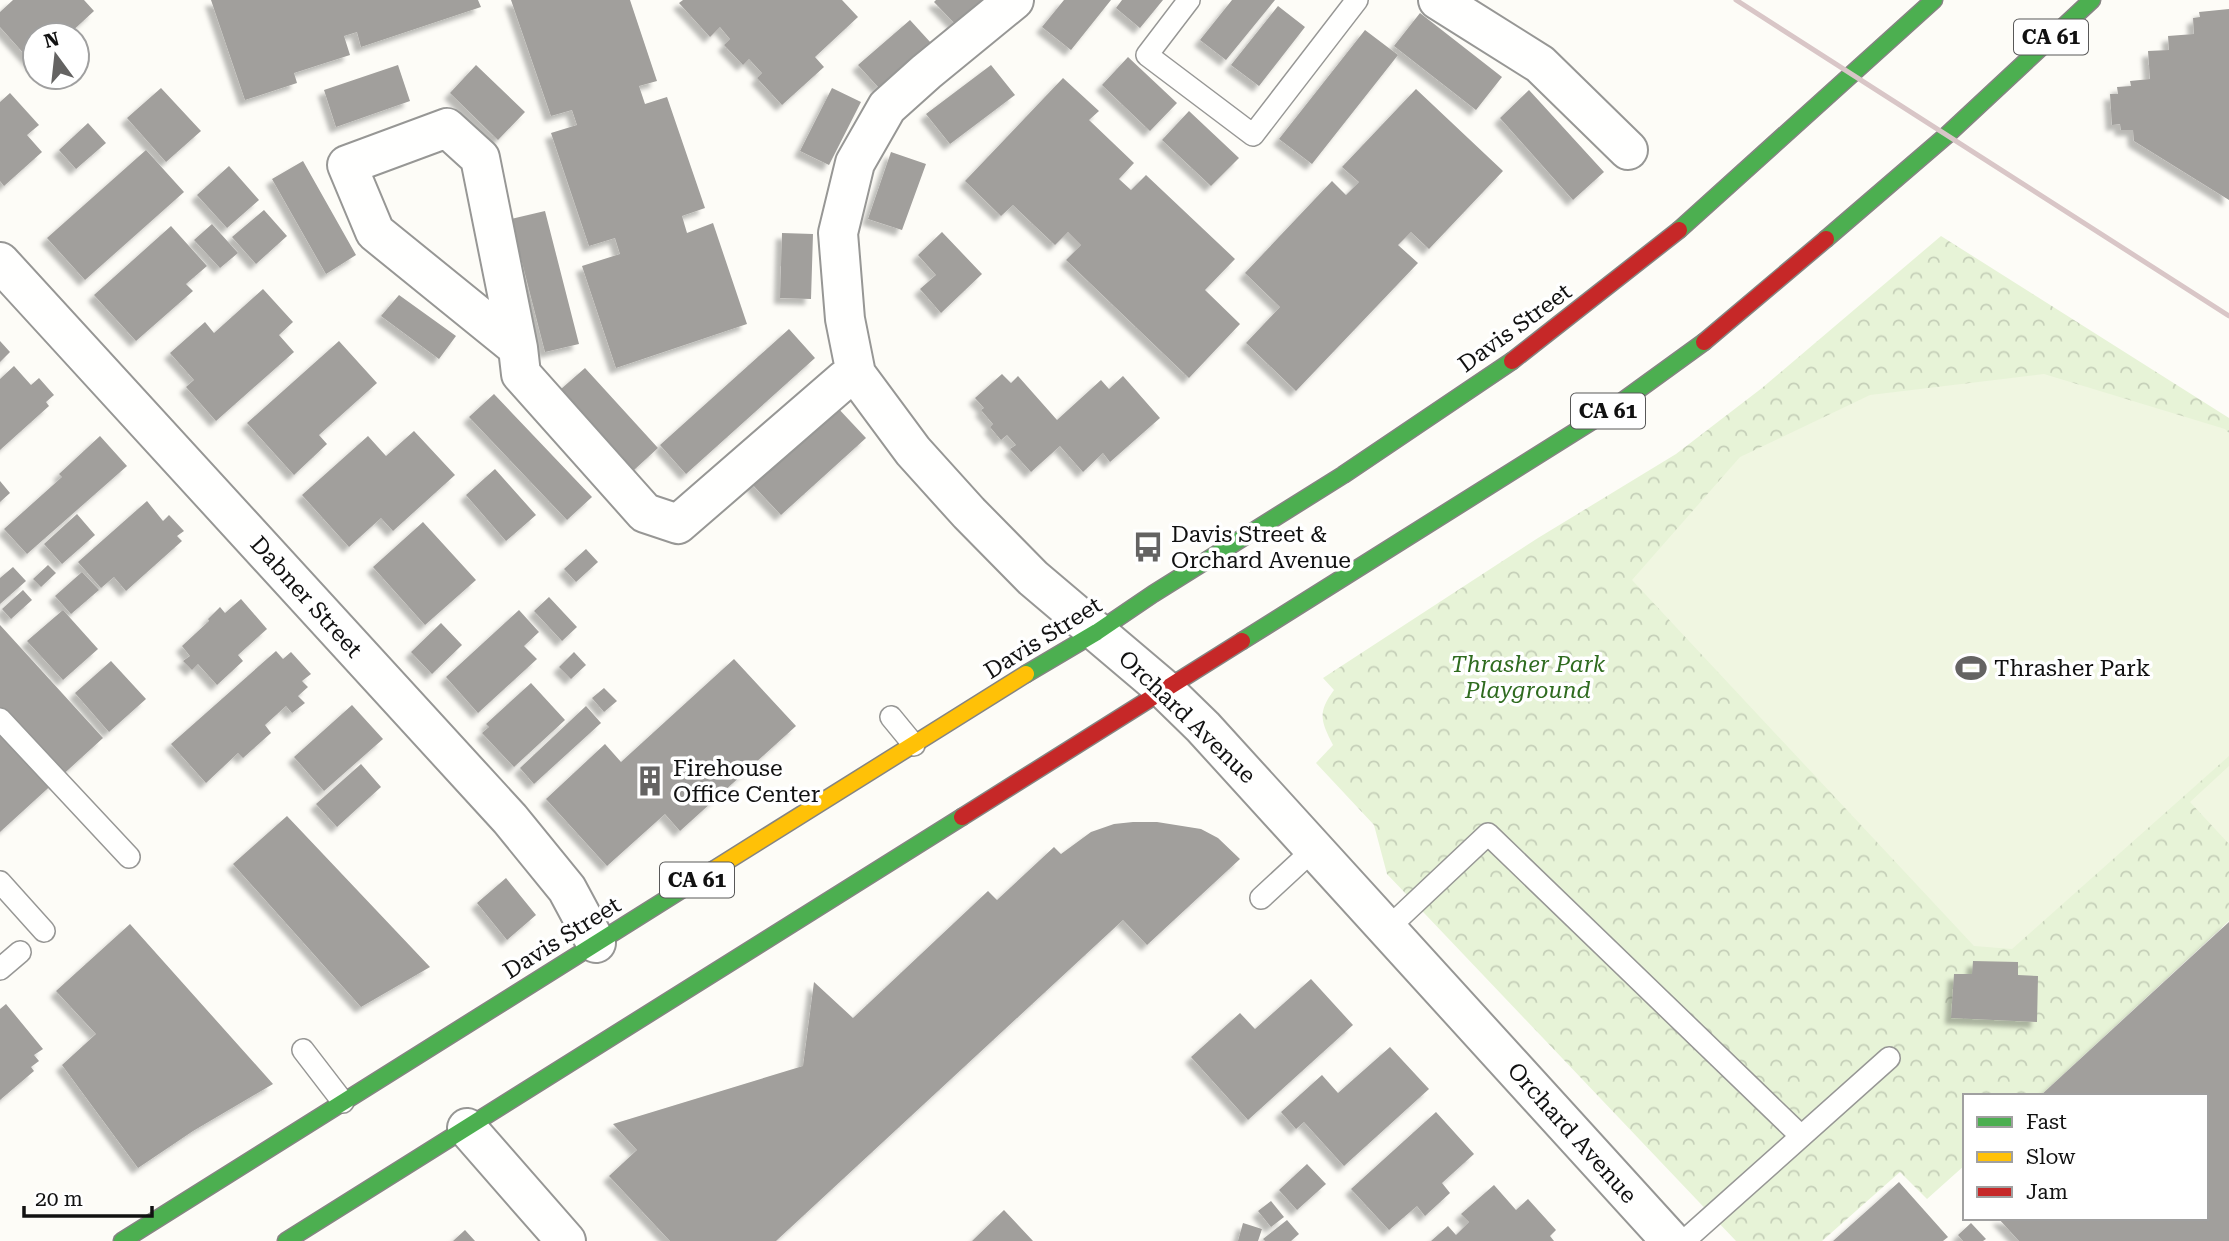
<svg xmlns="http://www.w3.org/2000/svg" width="2229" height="1241" font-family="'Roboto Serif',serif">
  <defs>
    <pattern id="park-crowns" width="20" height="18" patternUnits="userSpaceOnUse" patternTransform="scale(1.75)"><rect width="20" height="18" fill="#e7f3d7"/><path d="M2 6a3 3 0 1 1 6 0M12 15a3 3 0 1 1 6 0" fill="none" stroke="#c5cfb8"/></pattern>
    <filter id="shadow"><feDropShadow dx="-6" dy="6" stdDeviation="2" flood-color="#0004"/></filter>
  </defs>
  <rect width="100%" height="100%" fill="#fdfcf7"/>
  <path fill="url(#park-crowns)" d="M1941,236L2229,418V921L2040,1096H1965V1165L1927,1199L1900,1172L1822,1241H1736L1387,874L1374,825L1316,763L1333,745C1321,721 1317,713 1334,690L1323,678L1538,538L1676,454L1762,388Z"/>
  <path fill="#f0f6e1" d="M2044,374L2225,429L2229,433V756L2012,949L1974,946L1632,580L1740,457L1870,395Z
    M2229,766V844L2190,802Z"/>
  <path fill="#a19f9c" filter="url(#shadow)" d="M13,0H84L94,11L68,35H35V66L0,27V12Z
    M211,0H478L481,7L361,47L357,32L344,36L350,55L294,73L297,83L245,100Z
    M511,0H630L657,81L639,86L645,104L667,97L705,208L682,216L687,233L713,223L747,324L616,368L582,266L620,254L615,238L589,246L551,133L577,125L572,110L551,116Z
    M683,0H842L858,17L815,57L824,67L782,105L757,78L762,73L749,59L743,65L724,45L730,39L720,27L710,37L679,3Z
    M936,0H987L959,28L934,2Z
    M1064,0H1111L1071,50L1042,27Z
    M1122,0H1163L1140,28L1116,8Z
    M1232,0H1275L1226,60L1200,40Z
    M1278,6L1305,27L1259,86L1231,65Z
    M2229,9V200L2134,141L2133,130H2121L2120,124L2112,125L2110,94H2118L2117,87L2131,86L2130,81L2150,79L2148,51L2169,50L2168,36L2194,34L2193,18L2200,17L2199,12Z
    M1420,13L1502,77L1476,110L1394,46Z
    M910,20L931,43L879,88L858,65Z
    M1365,30L1398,55L1312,164L1279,139Z
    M1128,57L1177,103L1150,131L1102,85Z
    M398,65L410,101L336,127L324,90Z
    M476,65L525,112L498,140L450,93Z
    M991,65L1015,95L950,144L926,114Z
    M1063,78L1099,111L1089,120L1134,163L1119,179L1131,190L1146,175L1235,259L1205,290L1240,324L1189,378L1066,260L1081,245L1068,232L1055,245L1013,205L1001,216L965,181Z
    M161,88L201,131L166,162L127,118Z
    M832,88L861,102L829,165L800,151Z
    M1416,89L1503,171L1429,249L1411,232L1398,245L1418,263L1296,391L1246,343L1280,307L1245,273L1332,181L1346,195L1359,182L1342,167Z
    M1529,90L1604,172L1573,200L1500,118Z
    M10,93L39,125L27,135L42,152L4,186L0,181V102Z
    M1189,111L1239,158L1211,186L1162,140Z
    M88,123L106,143L76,169L59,150Z
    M146,150L184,192L85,280L47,238Z
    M891,152L926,164L902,230L868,219Z
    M303,161L356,255L326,274L272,179Z
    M229,166L259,200L227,228L197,195Z
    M264,210L287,236L256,264L232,237Z
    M545,211L579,344L545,352L511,219Z
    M212,224L238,253L220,268L194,240Z
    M171,226L207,266L186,284L193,291L136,341L94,295Z
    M942,232L982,274L941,313L920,289L936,275L918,255Z
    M782,233L813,234L811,299L780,298Z
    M263,289L293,322L279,335L294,352L216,421L186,387L194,380L170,353L205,322L214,333Z
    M399,295L456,336L439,359L381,316Z
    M789,329L815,358L686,474L660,445Z
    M0,341L10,352L0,362Z
    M339,341L377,383L319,435L327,444L294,475L247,423Z
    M14,366L31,385L39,378L54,395L46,402L49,406L0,450V379Z
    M585,368L658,448L634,470L561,389Z
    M1002,374L1011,383L1018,376L1057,420L1101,380L1109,389L1123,376L1160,418L1110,462L1103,453L1083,472L1060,446L1031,472L1010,449L1016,445L1007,435L1001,440L990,427L993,424L981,410L984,408L975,398Z
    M494,394L592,497L567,520L469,417Z
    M836,406L866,438L781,515L751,483Z
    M414,431L455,475L393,531L381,518L349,547L302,495L368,436L386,456Z
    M100,436L127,466L27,554L4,529L62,477L59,474Z
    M495,469L536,515L506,541L466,495Z
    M0,481L10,493L0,502Z
    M147,501L163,521L169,515L184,531L177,536L182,541L126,591L114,577L101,588L78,562Z
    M77,514L95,535L62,564L44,544Z
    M423,522L476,580L425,625L373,567Z
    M586,549L598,562L576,582L564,569Z
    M48,565L56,573L41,587L33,579Z
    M13,567L26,581L0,604V578Z
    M82,572L99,590L71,614L55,596Z
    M23,590L32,600L11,619L2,609Z
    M549,597L577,627L562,641L534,611Z
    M241,599L267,629L238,655L243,661L217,685L198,664L192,670L183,661L190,656L182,646L209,621L208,619L220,607L225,613Z
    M63,610L98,649L63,680L27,641Z
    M519,610L539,632L524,646L537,659L478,713L446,677Z
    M441,623L462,645L432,674L411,652Z
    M0,625L103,738L0,832Z
    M276,651L283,659L291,652L311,674L302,681L308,687L298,696L305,703L292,713L286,706L265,725L271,733L243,758L238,753L206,783L171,744Z
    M574,652L586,665L571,679L559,667Z
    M734,659L796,726L680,831L665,814L607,866L546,799L605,744L621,762Z
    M111,661L146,699L109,732L75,693Z
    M531,683L565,720L514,767L482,733L489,727L486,724Z
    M604,688L617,701L604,712L592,698Z
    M352,705L383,739L324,791L294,757Z
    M586,706L601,723L534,784L520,768Z
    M361,764L381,787L337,827L316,804Z
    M287,816L430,967L361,1007L233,864Z
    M1133,822H1157L1201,829L1218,838L1240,859L1147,945L1123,920L776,1241H670L609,1176L637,1150L613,1124L803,1066L814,982L853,1018L988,891L997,900L1054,847L1061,854L1091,832L1114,824Z
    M506,878L536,915L507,940L477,903Z
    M2229,922V1241H2019L1998,1218H2206V1096H2040Z
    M130,924L273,1084L193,1131L138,1168L62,1065L96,1034L56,991Z
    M1973,961L2018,962V975L2038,976L2037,1022L1951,1018L1954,974H1972Z
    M1311,979L1353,1025L1248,1120L1191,1057L1240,1013L1255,1029Z
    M6,1004L43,1049L34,1055L39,1061L31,1067L34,1071L0,1100V1009Z
    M1390,1047L1429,1089L1344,1166L1304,1122L1296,1129L1281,1112L1322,1075L1338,1093Z
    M1436,1112L1474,1154L1442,1183L1450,1193L1425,1216L1417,1206L1389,1230L1351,1189Z
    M1307,1164L1326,1184L1297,1210L1279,1190Z
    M1899,1182L1948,1237L1943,1241H1833Z
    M1494,1185L1516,1210L1528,1199L1556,1230L1550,1236L1554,1241H1431L1448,1226L1456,1235L1469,1222L1461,1214Z
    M1271,1201L1284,1217L1271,1227L1258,1211Z
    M1004,1210L1033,1241H972Z
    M1287,1220L1299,1234L1291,1241H1265L1263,1239Z
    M1243,1223L1262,1229L1258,1241H1238Z
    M1971,1223L1986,1239L1983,1241H1963L1958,1235Z
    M465,1230L475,1241H453Z"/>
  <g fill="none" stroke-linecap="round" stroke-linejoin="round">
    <g stroke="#979795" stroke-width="24">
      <path id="lane" d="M1189,0L1147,55L1253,135L1357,0
        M891,717L914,745
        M0,719L129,857
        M0,882L44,931
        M1261,898L1314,849
        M1386,930L1488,834L1801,1136
        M0,969L20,952
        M303,1050L343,1102
        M1684,1241L1889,1058"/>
    </g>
    <g stroke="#979795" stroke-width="42">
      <path id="street" d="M1014,0L926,72L887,107L855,163L838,233L845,319L856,374L913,451L969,513L1033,578L1164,689L1203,727L1671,1241
        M1438,0L1540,64L1628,150
        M0,262L510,819L567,889L596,943
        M518,348L375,232L347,165L447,128L480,158L518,348L521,374L645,513L678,524L844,380L856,374
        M467,1128L566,1241"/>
    </g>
    <g stroke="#858482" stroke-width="19">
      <path id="fast" d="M1679,230L1934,0
        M1826,239L1947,135L2092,0
        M1242,641L1613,408L1704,342
        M1026,674L1097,632L1153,594L1343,475L1512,361
        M122,1241L713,870
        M286,1241L962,817"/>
    </g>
    <g stroke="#858482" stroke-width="19">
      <path id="slow" d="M713,870L1026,674"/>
    </g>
    <g stroke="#858482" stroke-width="19">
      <path id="jam" d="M1704,342L1826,239
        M1512,361L1679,230
        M962,817L1242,641"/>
    </g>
    <use href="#lane" stroke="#fffffe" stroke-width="21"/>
    <use href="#street" stroke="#fffffe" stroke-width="38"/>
    <use href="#fast" stroke="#4caf50" stroke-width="16"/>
    <use href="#slow" stroke="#ffc107" stroke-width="16"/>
    <use href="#jam" stroke="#c62828" stroke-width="16"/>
    <path stroke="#d9c6c7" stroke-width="5" d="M1736,0L2229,316"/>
  </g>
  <defs>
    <g id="bus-bare" transform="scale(2.415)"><path d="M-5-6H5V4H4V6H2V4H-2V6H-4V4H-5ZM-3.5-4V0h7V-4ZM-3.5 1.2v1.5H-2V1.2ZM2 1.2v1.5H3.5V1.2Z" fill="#646362" stroke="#fff" stroke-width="2.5" paint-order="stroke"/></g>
    <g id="stadium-bare" transform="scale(2.415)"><path d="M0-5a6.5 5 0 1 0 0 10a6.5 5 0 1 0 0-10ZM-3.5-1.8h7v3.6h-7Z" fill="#646362" stroke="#fff" stroke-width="2.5" paint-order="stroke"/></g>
    <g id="building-bare" transform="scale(2.415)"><path d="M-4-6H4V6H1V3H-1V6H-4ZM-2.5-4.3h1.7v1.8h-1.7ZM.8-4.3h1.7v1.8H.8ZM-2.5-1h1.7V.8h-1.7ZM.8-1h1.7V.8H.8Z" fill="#646362" stroke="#fff" stroke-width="2.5" paint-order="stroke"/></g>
  </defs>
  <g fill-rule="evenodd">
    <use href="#bus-bare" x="1148" y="547"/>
    <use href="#stadium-bare" x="1971" y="668"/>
    <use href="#building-bare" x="650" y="781"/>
  </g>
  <g text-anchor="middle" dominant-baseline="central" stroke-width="7" stroke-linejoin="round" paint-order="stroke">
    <g fill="#fff" stroke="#585858" stroke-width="2">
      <rect x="2014" y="19.5" width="74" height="35" rx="5"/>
      <rect x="1571" y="393.5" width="74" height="35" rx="5"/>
      <rect x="660" y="862.5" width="74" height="35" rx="5"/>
    </g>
    <g font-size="21" font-weight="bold" fill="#111">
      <text x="2051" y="37">CA 61</text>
      <text x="1608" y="411">CA 61</text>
      <text x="697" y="880">CA 61</text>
    </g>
    <g font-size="23" fill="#111" stroke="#fff">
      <text transform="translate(1515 328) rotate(-36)">Davis Street</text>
      <text transform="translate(306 597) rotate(48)">Dabner Street</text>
      <text transform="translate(1043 638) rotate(-32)">Davis Street</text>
      <text transform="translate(1187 717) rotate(44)">Orchard Avenue</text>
      <text transform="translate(562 938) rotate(-32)">Davis Street</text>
      <text transform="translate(1572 1133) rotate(48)">Orchard Avenue</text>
    </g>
    <g font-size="23" fill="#111" stroke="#fff" text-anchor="start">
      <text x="1171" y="534">Davis Street &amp;<tspan x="1171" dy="26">Orchard Avenue</tspan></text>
      <text x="1994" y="668">Thrasher Park</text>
      <text x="673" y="768">Firehouse<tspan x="673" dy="26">Office Center</tspan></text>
    </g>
    <g font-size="23" font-style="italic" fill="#2f6b1f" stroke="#fff">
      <text x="1528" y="664">Thrasher Park<tspan x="1528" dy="26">Playground</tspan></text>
    </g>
  </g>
  <rect x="1963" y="1094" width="245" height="126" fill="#ffffff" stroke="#a0a0a0" stroke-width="2"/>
  <rect x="1977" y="1117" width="35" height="10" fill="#4caf50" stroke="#a0a0a0" stroke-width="2"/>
  <text x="2026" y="1129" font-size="21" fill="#111111">Fast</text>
  <rect x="1977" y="1152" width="35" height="10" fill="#ffc107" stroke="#a0a0a0" stroke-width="2"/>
  <text x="2026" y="1164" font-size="21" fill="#111111">Slow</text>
  <rect x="1977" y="1187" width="35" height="10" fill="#c62828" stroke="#a0a0a0" stroke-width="2"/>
  <text x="2026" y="1199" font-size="21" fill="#111111">Jam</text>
  <g transform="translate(56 56) rotate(345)"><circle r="33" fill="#ffffff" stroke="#a0a0a0" stroke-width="2"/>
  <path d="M0-5L12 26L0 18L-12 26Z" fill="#646362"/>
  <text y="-10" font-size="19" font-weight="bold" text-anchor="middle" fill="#111111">N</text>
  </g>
  <path d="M24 1206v10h128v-10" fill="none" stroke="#111111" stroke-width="3.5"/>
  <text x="35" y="1206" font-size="21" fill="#111111" stroke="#ffffff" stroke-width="5" paint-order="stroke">20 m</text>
</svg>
